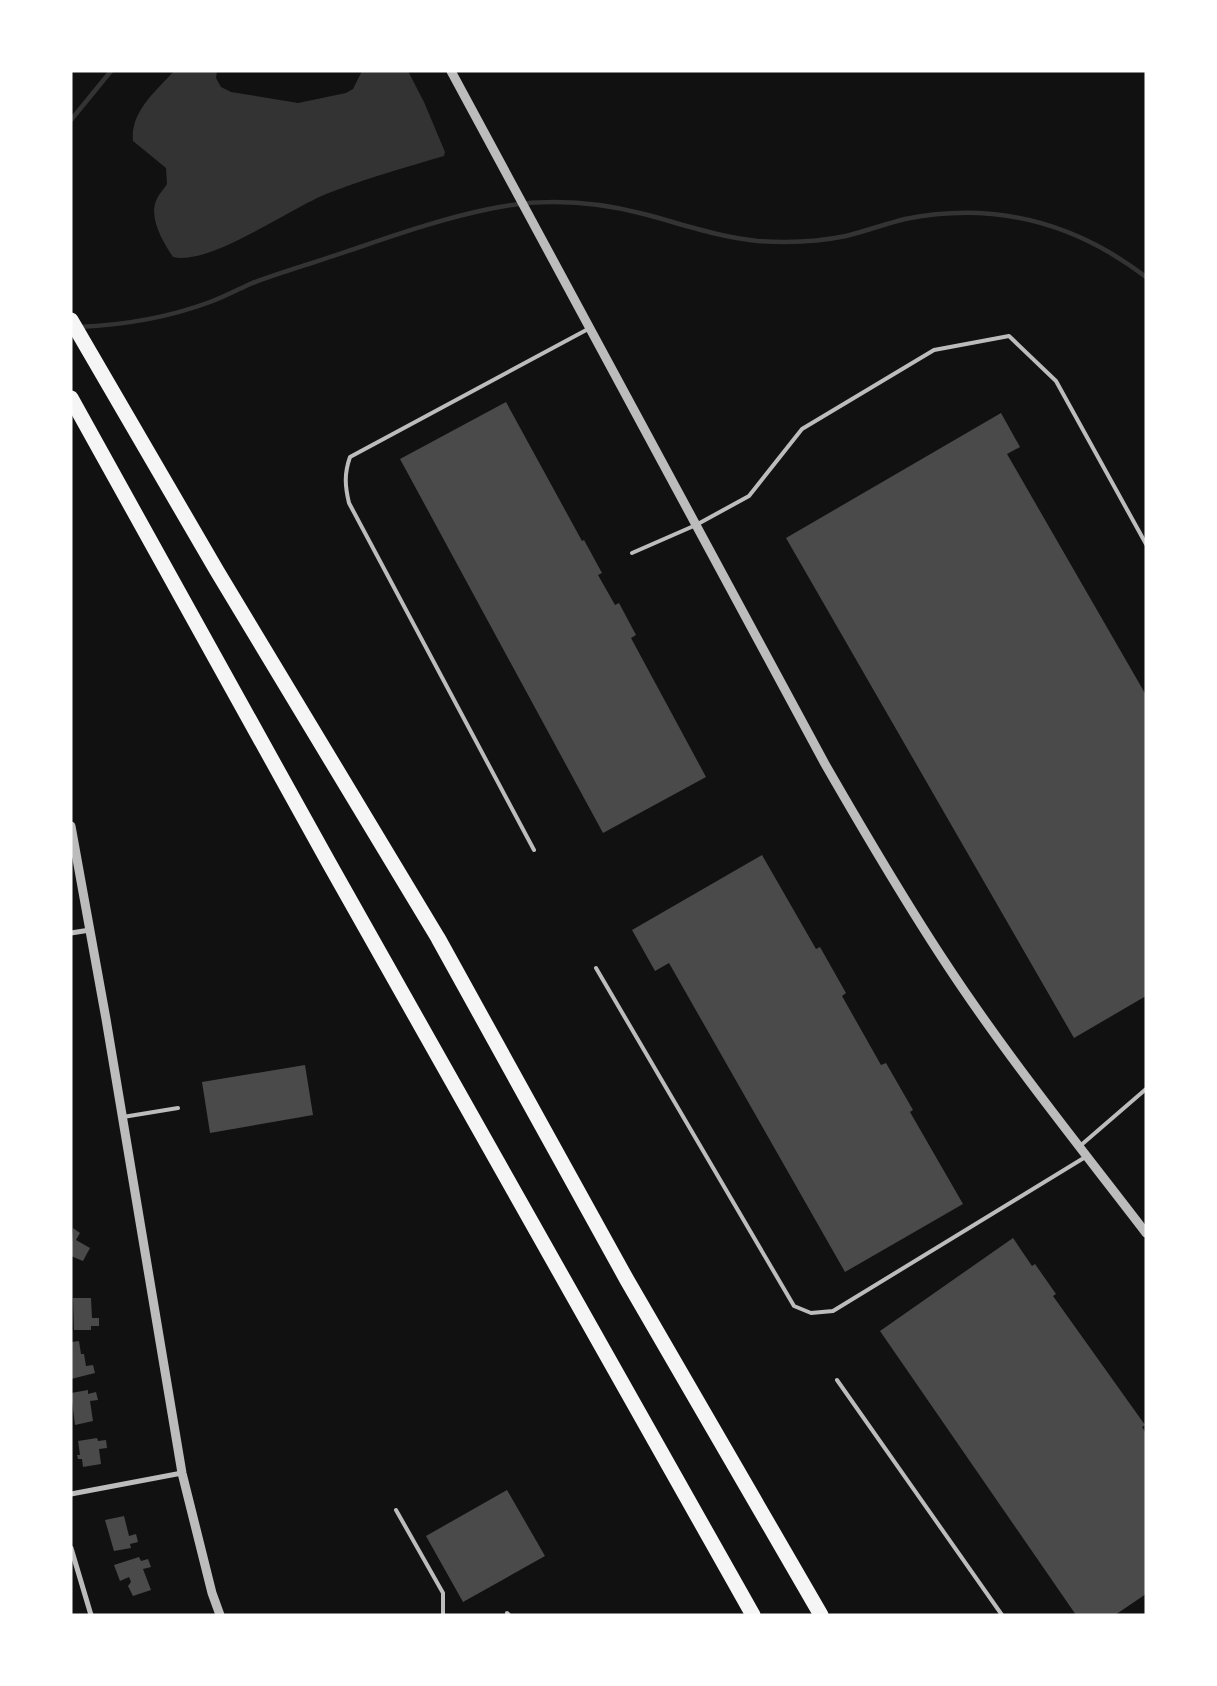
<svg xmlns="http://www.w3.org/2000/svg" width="1217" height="1686" font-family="'Space Grotesk',sans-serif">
  <rect width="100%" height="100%" fill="#111"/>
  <path fill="#333" d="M174,71H217L216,78L221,87L231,92L298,103L346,93L353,89L362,71H408L424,102L445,152L444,156C407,167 370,177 334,191C293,205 212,266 173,257C163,242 149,219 156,201C158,195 164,189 167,184L166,168L133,141C130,112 156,91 174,71Z"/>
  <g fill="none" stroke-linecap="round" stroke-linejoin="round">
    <path stroke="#333" stroke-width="4.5" d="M71,120L111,71
      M79,327C124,325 167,318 210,302C224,297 237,290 250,284C281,272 314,263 345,252C393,236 440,219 489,209C540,198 594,201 644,214C682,224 718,237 758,241C787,243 817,242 846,236C866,231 885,224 905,219C995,201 1074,222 1146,277"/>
  </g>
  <path fill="#4a4a4a" d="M506,402L582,541L584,540L602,573L598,575L615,605L619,603L636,635L631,638L706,777L603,833L400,459Z
    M1001,413L1020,447L1007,454L1146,695V996L1074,1038L786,538Z
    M762,855L816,949L820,947L846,993L842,996L881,1065L886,1063L913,1110L910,1112L963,1204L845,1272L669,963L655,971L632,930Z
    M305,1065L313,1115L210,1133L202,1082Z
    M73,1228L80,1233L76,1240L90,1248L83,1261L71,1256Z
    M1013,1238L1032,1266L1035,1264L1056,1294L1053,1296L1145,1425L1142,1427L1146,1433V1594L1115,1615H1076L880,1331Z
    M73,1298H91L92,1318H99V1326H91V1330H74Z
    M79,1341L81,1354H84L86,1366L93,1365L95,1373L71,1379V1342Z
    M88,1390V1394L96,1392L98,1400L90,1401L93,1421L75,1425L71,1393Z
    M97,1438L98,1441L106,1440L107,1448L99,1449L101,1464L83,1467L82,1459H78L77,1455H80L78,1441Z
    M507,1490L545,1556L463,1602L426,1536Z
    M124,1516L129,1536L136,1534L138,1542L130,1544L131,1548L114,1551L105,1520Z
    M139,1557L141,1561L148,1559L151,1567L143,1569L151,1590L133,1596L128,1586L131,1582L129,1577L120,1581L114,1565Z"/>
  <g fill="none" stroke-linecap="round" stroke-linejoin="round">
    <path stroke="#bcbcbc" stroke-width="4" d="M632,553L696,525L749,496L802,429L934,350L1009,336L1056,381L1146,544
      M534,850L349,503C345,486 344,474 350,457L590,328
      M596,968L794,1306L811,1313L833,1311L1087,1156
      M123,1117L178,1108
      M1080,1146L1146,1089
      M837,1380L1002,1615
      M396,1510L443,1593V1615
      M507,1613L509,1615"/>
    <path stroke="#bcbcbc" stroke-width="5" d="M71,933L90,930
      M71,1494L182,1473
      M71,1548L91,1615"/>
    <path stroke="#bcbcbc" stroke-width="9" d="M451,71L825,764C863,830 901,895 943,959C1005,1054 1077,1143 1146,1233
      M71,826L106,1019L182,1473L212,1593L220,1615"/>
    <path stroke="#f5f5f5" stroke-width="15" d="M71,320L217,571L438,938L627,1280L821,1615
      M71,398L329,863L753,1615"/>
  </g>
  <rect width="1217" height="1686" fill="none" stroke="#ffffff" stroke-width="145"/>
</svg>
